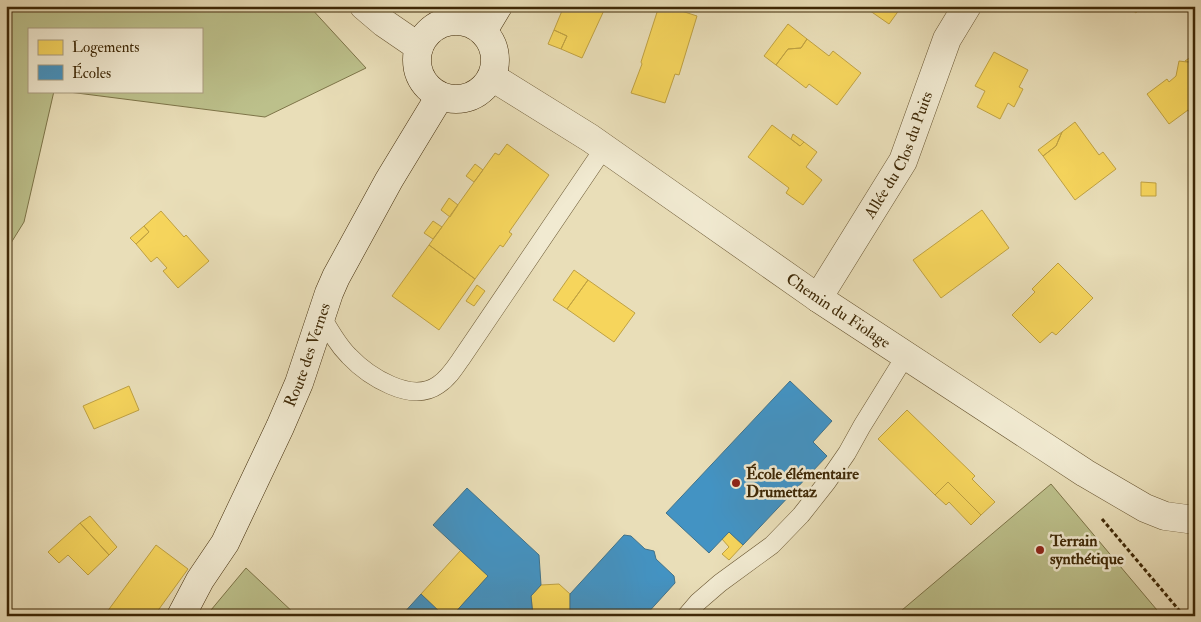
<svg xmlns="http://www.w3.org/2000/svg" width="1201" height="622" font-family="'IM FELL Double Pica',serif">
  <rect width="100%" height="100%" fill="#e9deb8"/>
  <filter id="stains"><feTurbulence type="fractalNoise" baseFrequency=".004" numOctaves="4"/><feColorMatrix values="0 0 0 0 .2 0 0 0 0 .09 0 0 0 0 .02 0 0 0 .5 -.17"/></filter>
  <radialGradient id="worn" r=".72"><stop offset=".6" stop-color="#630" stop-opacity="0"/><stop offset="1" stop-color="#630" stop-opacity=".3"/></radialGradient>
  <path fill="#bcc08b" stroke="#7d7448" d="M6,6H309L366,68L265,117L61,91H201V29H29V91H54L24,222L6,251Z
    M1051,484L1162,616H895Z
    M246,568L297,616H206Z"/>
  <path fill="#f6d55c" stroke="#bfa142" d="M564,6H606L582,58L561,49L567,36L554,30Z
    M659,6H666L697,16L679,75L675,74L665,103L631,93L642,64L641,62Z
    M863,6H902L889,24Z
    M1127,6H1141L1136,13Z
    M788,24L807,39L801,48L788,49L776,65L764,56Z
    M554,30L567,36L561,49L548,44Z
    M807,39L829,56L833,51L861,73L837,105L809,84L806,88L776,65L788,49L801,48Z
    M994,52L1028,70L1019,87L1023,89L1014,107L1008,103L1000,119L977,107L985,91L975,86Z
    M1195,54V63L1185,61Z
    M1179,61L1195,63V111L1191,114L1188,110L1169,124L1147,94L1167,79L1169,82L1176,76Z
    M1075,122L1099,155L1103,152L1116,169L1075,200L1043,156L1056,146L1062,132Z
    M772,125L800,146L804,142L817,152L806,167L822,180L803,205L786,193L789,188L748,157Z
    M1062,132L1056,146L1043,156L1038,150Z
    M793,134L804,142L800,146L791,139Z
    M507,144L549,175L509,232L512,234L503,247L500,245L475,279L429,245L495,153L499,155Z
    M475,164L483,170L474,182L466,176Z
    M1141,182L1156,183V196H1141Z
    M449,198L458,205L450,217L441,210Z
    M982,210L1009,248L941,298L913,260Z
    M161,211L184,237L186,235L209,261L178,288L163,271L167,268L157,257L151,262L136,244L149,232L144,226Z
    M433,221L442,227L433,239L424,233Z
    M144,226L149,232L136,244L130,238Z
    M429,245L475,279L439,330L392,296Z
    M1058,263L1093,298L1056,335L1052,332L1040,343L1012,315L1035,292L1032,289Z
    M574,270L588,280L567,309L553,300Z
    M588,280L635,313L614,342L567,309Z
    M477,285L485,291L474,306L466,301Z
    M129,386L139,410L94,429L83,406Z
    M907,410L975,476L972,479L995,502L981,515L948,482L935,495L878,439Z
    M948,482L981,515L971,525L949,502L946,505L935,495Z
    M90,516L117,547L109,555L80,523Z
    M80,523L109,555L88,575L68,555L59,563L48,552Z
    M729,532L743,545L729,560L722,554L729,547L722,539Z
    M156,545L188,569L154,616H104Z
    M461,550L488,576L452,616H444L421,594Z
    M559,584L570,594V613L568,616H533L531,596L541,585Z"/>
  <path fill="#4393c3" stroke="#42738a" d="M790,381L832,421L813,442L827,456L743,545L729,532L709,553L666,513Z
    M467,488L539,555L541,585L531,596L533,616H452L488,576L433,525Z
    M624,535L631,536L645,549L654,551L656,559L674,576L675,583L645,616H568L570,613V594Z
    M421,594L444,616H401Z"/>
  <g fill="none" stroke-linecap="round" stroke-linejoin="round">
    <g stroke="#695632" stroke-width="19">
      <path id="service" d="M321,315C329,329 337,344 349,356C368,376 411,404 438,385C449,378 456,366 463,356L604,148
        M686,616L698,602L720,583L772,545L801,515L827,482L847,453L862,426L906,355"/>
    </g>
    <g stroke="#695632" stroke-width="29">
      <g id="minor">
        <path d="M364,6L384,23L419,47"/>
        <path id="s1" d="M492,77L590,138L818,298L1085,473L1145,508L1165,516L1195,520"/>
        <path id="s2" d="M818,298L903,161L947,39L967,6"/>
      </g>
    </g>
    <g stroke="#3e2806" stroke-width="29">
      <g id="secondary">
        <circle cx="456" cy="60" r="39"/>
        <path d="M483,31L498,6"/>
        <path id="s3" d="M181,616L200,580L225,543L280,427L299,383L329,293L336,277L389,180L440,96"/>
      </g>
    </g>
    <path stroke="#3e2806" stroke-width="3" stroke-dasharray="4 2.5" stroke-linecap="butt" d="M1102,519L1184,616"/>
    <use href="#service" stroke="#f1ead1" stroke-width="18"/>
    <use href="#minor" stroke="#f1ead1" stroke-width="28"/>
    <use href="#secondary" stroke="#f1ead1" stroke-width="28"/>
  </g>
  <g fill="#8f2418" stroke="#f1ead1" stroke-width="2">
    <circle cx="736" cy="483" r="5"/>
    <circle cx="1040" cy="550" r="5"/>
  </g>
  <g text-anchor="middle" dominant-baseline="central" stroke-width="5" stroke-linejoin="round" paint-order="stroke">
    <g font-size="16" fill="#3e2806" stroke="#f1ead1">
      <text stroke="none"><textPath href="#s2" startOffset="165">Allée du Clos du Puits</textPath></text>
      <text stroke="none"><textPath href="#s1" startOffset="418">Chemin du Fiolage</textPath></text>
      <text stroke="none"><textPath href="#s3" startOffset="291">Route des Vernes</textPath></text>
    </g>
    <g font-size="16" font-weight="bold" fill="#3e2806" stroke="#f1ead1" text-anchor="start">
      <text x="746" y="474">École élémentaire<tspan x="746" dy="18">Drumettaz</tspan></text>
      <text x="1050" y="541">Terrain<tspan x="1050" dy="18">synthétique</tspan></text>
    </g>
  </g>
  <rect width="1201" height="622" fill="none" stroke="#e9deb8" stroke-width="25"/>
  <rect x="8" y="8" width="1186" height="607" fill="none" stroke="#3e2806" stroke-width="2.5"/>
  <rect x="12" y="12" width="1176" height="597" fill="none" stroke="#3e2806"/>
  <rect x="28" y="28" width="175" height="65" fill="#f1ead1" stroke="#a99c80"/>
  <rect x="38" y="40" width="25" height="15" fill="#f6d55c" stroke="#a99c80"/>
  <text x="72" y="52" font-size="15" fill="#3e2806">Logements</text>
  <rect x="38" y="65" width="25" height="15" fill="#4393c3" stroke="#a99c80"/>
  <text x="72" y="78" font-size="15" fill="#3e2806">Écoles</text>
  <rect width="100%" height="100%" filter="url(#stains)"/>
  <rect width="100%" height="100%" fill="url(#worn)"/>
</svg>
